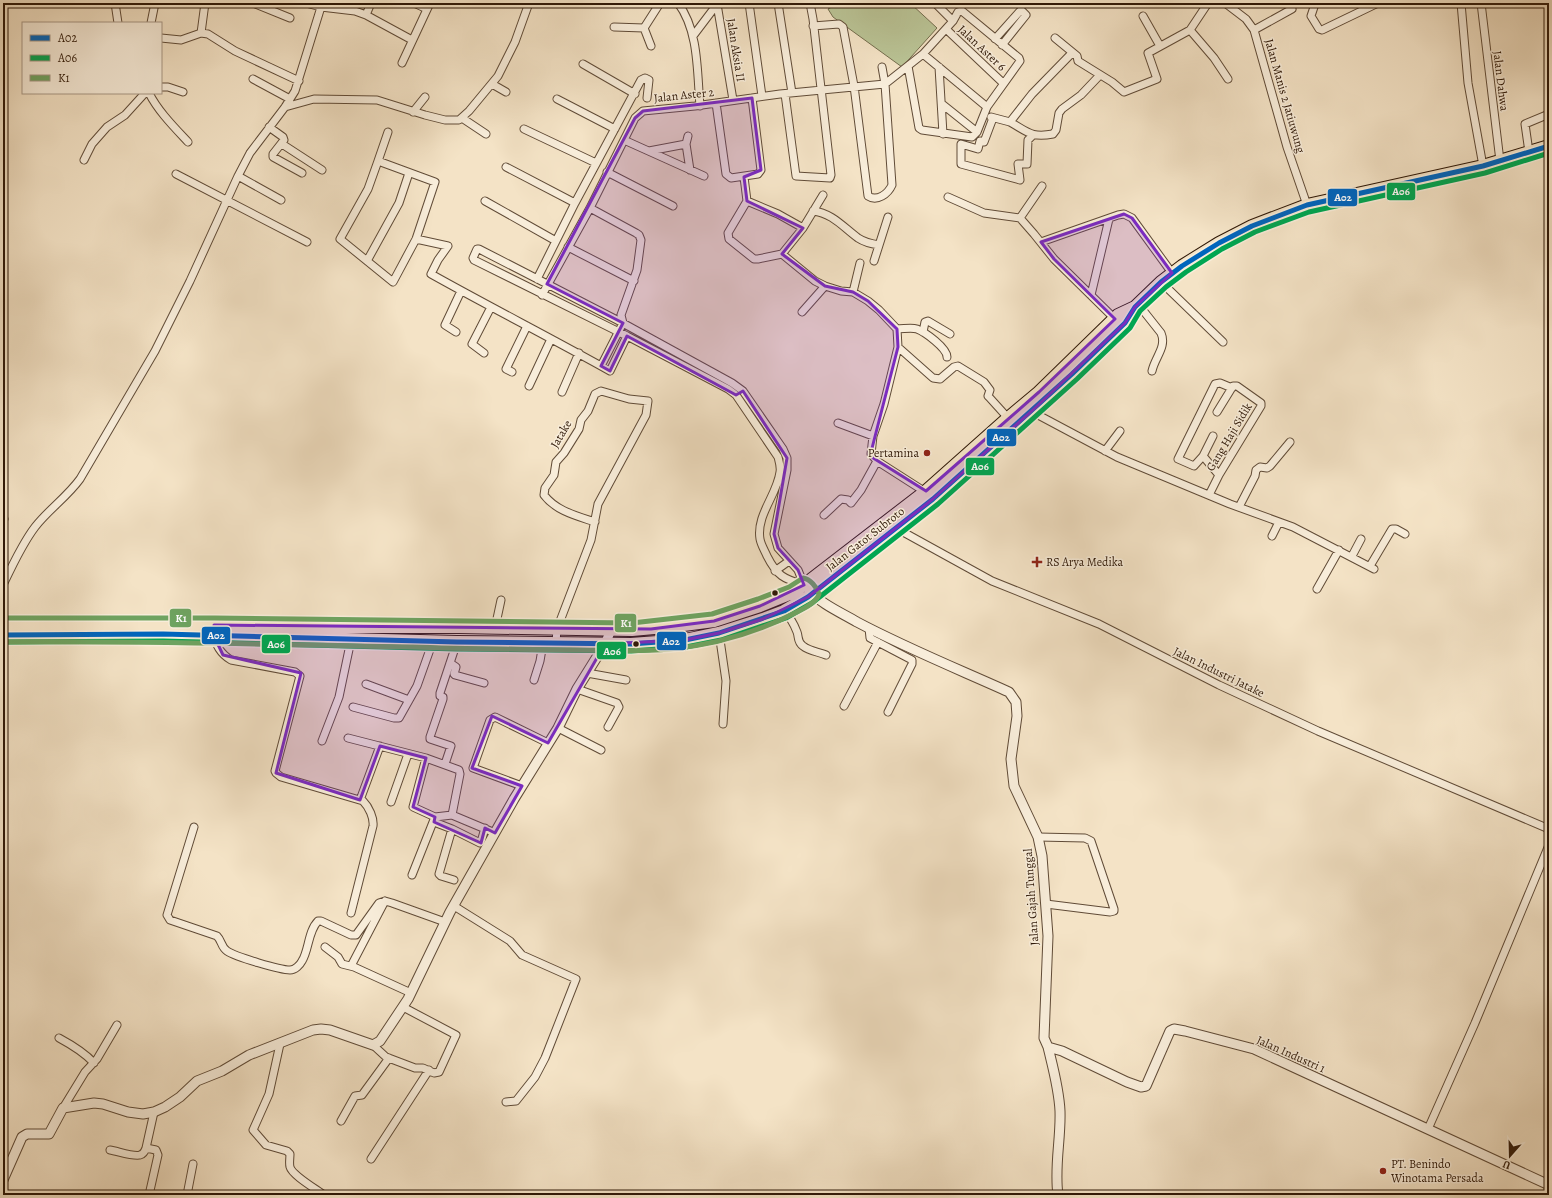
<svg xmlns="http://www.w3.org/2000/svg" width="1552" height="1198" font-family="Alegreya,serif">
  <rect width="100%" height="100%" fill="#f4e3c6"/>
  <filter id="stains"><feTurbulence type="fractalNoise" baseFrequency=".005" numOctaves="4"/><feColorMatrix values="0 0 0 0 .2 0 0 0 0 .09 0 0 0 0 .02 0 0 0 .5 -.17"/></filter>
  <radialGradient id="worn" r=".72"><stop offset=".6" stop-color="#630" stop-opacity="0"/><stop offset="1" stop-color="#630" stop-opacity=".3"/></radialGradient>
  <path fill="#bac496" stroke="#746e4e" d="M839,3H910L937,28L902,67L833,17L828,9Z"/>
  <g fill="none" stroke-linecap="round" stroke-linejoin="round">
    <g stroke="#604b37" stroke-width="9">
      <path id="minor" d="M115,3L118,23
        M253,3L290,18
        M414,3L427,9
        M678,3C699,31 697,72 700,106
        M749,3L762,96
        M778,3L792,93
        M935,3L953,21
        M1225,3L1246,19L1254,30L1287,147L1307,205
        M1312,3L1314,7L1311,16L1319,29L1322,30L1378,3
        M1461,3L1468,83L1483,166
        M1481,3L1500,161
        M717,4L733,100
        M321,7L355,11L366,15L412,40
        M366,15L371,3
        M1143,16L1160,46
        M151,23L155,3
        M813,26L839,24L843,27L854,86L868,196C877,202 888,194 892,185L885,84L882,67
        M614,27L644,28
        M946,29L1003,83
        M1190,30L1214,58L1228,79
        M1254,30L1292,9L1289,3
        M201,33L205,3
        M693,36L718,3
        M161,38L181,40L201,33L208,34L235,51L299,81
        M1055,38L1077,56L1078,61L1112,82L1124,92L1157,79L1148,53L1190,30L1208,3
        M995,39L1021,10L1026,15L1002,45
        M651,46L644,28L660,3
        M402,63L430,3
        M583,64L635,94
        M908,66L919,128L922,130L972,137L977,132L987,107L1020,61L1019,58L962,11L958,12L953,21L923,54
        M939,67L943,134
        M253,79L290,99
        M492,84L506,92
        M161,87H168L183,92
        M149,93C158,111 174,127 188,142
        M785,94L796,176L830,178L831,175L813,19L810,3
        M557,99L615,129
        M716,103L726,174L731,178L758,174L761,170L752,98
        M942,104L977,132
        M285,107L314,99L377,100L425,115L445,120H459L469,111L498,76L515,42L529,3
        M413,112L425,97
        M991,117L1010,122L1032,94L1072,53
        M462,118L486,134
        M993,118L984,142L980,141L978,149L961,144V164L1020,180L1018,164H1027L1028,140L1033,135
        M1010,122C1028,132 1031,138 1053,134L1056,130L1059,113L1062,109L1081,95L1100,75
        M269,127L283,137L284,140L273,154V157L302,173
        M524,129L596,163
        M688,136L686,144L690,170
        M624,140L704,176
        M282,144L322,170
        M649,151L686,144
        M1529,152L1525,124L1549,114
        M84,160L92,144L107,127L125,115L145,93
        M378,161L435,182L416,239L393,282L340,239L368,189Z
        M378,161L388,132
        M506,167L575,203
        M607,172L673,206
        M176,174L307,242
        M238,176L281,200
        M744,177L747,201L728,233L729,239L754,259H758L782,254L815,281L825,286L841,291L853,292L868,301L879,310L897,329L898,347L884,404L873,436L871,454L877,461L927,493
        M1042,186L1020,218L1034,234L1054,259L1115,319
        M948,197L984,213L1020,218
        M485,201L556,241
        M747,201L778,214L803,228
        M590,208L636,233L639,235L641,240L637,270L621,315L623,323L601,366
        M813,211C832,213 843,227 858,238C864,242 872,244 879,245
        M416,239L448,246L438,260L431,274C490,307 551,338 610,371L627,336
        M1041,242L1118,215L1124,214L1132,218L1172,273
        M568,247L634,281
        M477,249H479L619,321L732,383L743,391L783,449L787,458V470L774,534L778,548L798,570L804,585C784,579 777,576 767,556C765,551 761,545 760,539C756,515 777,495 780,472C781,467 779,461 778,457L736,395L728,389L627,336L474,260L473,258Z
        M782,254L803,228L823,195
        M367,261L399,203L409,173
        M874,261L888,217
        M537,279L575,203L641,80L645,78L649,80L647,98
        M1161,282L1223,342
        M853,292L860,263
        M542,295L590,208L635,118L643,111L695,106L780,94L885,84L923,54L987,107
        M1091,295L1109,219
        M1138,304L1161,333C1167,347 1155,357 1152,371
        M802,312L825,286
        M897,329C904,329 911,327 917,329C925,332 947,348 947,357
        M456,332L445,325L461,291
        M923,332L925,322L928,321L950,334
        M898,347L933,378L940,379L954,367L958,366L984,382L990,390L988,396L989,397L1008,418
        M484,353L472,344L491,307
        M512,372L506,369L527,326
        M529,386L551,339
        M562,392L579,353
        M1033,410L1040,416L1117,457L1230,504L1293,527L1374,569
        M838,423L873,436
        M1213,436L1203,456L1219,475
        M1105,451L1120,431
        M1203,456L1194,466L1178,459L1215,384L1220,383L1232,388
        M1209,495L1219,475L1261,406V403L1237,386H1233L1217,412
        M1239,507L1255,476L1256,470L1260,467L1267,468L1270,466L1290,442
        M824,515L841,499L848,500L851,503L861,490L877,461
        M3,521L4,519
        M894,527L992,581L1099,624L1219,685L1318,731L1549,829
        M1272,536L1279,522
        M1352,556L1361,539
        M1370,566L1392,529H1396L1405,534
        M775,571L789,561
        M3,585C12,566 22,544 35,527C48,510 67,497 80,479L155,351L190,281L238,176L250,153L285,107L295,91L321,7L306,3
        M1317,589L1339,550
        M784,611C790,617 794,624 797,632C799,637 797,642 803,646C809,651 819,652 826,655
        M495,628L501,600
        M869,628L870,638L912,660V664L888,712
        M214,633C215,644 221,654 231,660L295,672L300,676L275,771L276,773L281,777L363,801C369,807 374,818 373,826L351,913
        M719,633L726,681L723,724
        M556,643L557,629L591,540L598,504L646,415L648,401L629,399L601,391L595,394L588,411L581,420L579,429L564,453L556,462L554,475L545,488L544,495C556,511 577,516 595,522
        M450,663L456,667L454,674L455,675L484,683
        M587,673L626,680
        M534,680L540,661L543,643
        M366,684L409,700
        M577,689L617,703L619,707L608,727
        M844,706L878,642
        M353,707L394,718H399L417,686L433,641
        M558,728L601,750
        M348,738L426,758L459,770L460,774L452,815
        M322,741L339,697L351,640
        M426,758L413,807L435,817
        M445,764L451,746L430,739V737L443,699V697L440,696V693L457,642
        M522,786L473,768L490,720L495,717L548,743
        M360,800L380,746
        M391,802L408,754
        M434,822L452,829
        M194,827L167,915L170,920L217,936C222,941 221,947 227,951C236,957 280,970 290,970C295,970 300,965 302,961C309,950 308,931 318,921H321L351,935H356L379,903L385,901L392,903L445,922
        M1038,837L1085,838L1091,841L1114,909V911L1110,912L1046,904
        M412,875L435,817L452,815L495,833
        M454,880L441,876L439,874L452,829L480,843L481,842L485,828
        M454,906L510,941L522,955L576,979L545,1058L535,1077L516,1101L506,1102
        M325,947L338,957L342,964L354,967L411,993
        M351,966L385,901
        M59,1038C72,1045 84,1052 94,1063
        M280,1044L269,1094L253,1130L266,1145L287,1151L290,1154C290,1158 289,1163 290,1167C292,1175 316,1189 324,1195
        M373,1045L386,1057L415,1068H423L434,1073L439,1072L456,1035L403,1007
        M63,1108L85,1072L97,1059L117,1025
        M341,1121L355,1096L362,1095L389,1058
        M1428,1129L1475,1023L1549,845
        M146,1148L156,1150L158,1155L149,1195
        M110,1150C117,1151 134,1157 140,1155C144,1154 145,1151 146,1148L154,1112
        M371,1159L429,1070
        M187,1195L193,1164"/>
    </g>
    <g stroke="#604b37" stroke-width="11">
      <path id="tertiary" d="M809,590C821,604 840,612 857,622C906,648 958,669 1009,692L1016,702L1017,716L1011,759L1014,786L1038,837L1042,856L1048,936L1044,1038L1048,1047C1053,1068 1059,1089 1060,1111C1061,1139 1054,1167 1058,1195
        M1048,1047L1062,1051L1127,1082L1141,1087L1146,1086L1170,1031L1174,1029L1185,1031L1254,1049L1549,1185
        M3,1180L22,1137L27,1134H49L63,1108L94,1103L103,1104L128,1112L143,1114L154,1112L165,1107L180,1097L197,1081L222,1071L249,1055L313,1030L321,1029L330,1030L373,1045L380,1041L408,999L450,912L514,799L558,728L577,689L605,644L611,630"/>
    </g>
    <g stroke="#2f1807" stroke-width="14">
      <path id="trunk" d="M3,625H214L293,627H459L632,630L676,626L714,621L760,606L792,593L804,585L926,491L1008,418L1039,392L1118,315L1135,307
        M3,635L163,634L457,642L631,644L685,640L719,633L763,619L784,611L808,597L933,499L1072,374L1125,323L1135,307L1161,282L1182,266L1219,243L1252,226L1307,205L1483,166L1549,146"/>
    </g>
    <use href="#minor" stroke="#f8edda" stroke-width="7"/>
    <use href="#tertiary" stroke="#f8edda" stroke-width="9"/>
    <use href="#trunk" stroke="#f4e3c6" stroke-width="12"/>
    <g stroke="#f8edda" stroke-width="8">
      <path id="bus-1" d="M3,635L163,634L457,642L631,644L685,640L719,633L784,611L808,597L933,499L1072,374L1125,323L1135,307L1161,282L1182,266L1219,243L1252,226L1307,205L1483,166L1549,146"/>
    </g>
    <g stroke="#f8edda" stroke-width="8">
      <path id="bus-2" d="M3,642L163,641L457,649L631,651L686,647L721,640L786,618L812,603L938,504L1077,379L1130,328L1140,311L1166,287L1186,272L1222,249L1255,232L1309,212L1485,173L1549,153"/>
    </g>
    <g stroke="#f8edda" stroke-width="8">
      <path id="bus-3" d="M3,618H214L632,623L712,614L758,599L789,587L803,578C810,579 817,587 819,594C817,602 805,608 797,612C758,632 714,645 670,649C637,652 603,650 570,650C517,649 464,649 412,647C275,644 139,641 3,642"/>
    </g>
    <use href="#bus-1" stroke="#0065bd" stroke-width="5"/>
    <use href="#bus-2" stroke="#00a651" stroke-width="5"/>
    <use href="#bus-3" stroke="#6ea360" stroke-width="5"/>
  </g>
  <path fill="#7b2cbf" fill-opacity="0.2" stroke="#7b2cbf" stroke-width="3" stroke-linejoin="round" d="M752,98L761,170L744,177L747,201L803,228L782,254L825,286L853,292L868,301L897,329L898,347L870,456L926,491L1039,392L1115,319L1054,259L1041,242L1124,214L1132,218L1172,273L1135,307L1125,323L1033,410L933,499L808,597L763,619L719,633L685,640L605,644L548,743L492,716L472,768L522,786L495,833L485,828L481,843L434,822L435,817L413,807L426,758L380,746L360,800L276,773L301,673L223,655L214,636V625L651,629L714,621L760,606L804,585L798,570L778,548L774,534L787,458L743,391L736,395L627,336L610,371L601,366L623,323L547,284L635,118L643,111Z"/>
  <g fill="#8f2418" stroke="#f8edda" stroke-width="1.5">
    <circle cx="927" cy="453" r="4"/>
    <path d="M1035 556h4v4h4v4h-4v4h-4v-4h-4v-4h4z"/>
    <circle cx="1383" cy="1171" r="4"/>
  </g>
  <g fill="#2f1807" stroke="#f8edda" stroke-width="1.5">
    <circle cx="775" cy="593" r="3.5"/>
    <circle cx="636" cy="644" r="3.5"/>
  </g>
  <g text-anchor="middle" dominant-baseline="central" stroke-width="3" stroke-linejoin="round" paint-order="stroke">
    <g font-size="12" fill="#2f1807" stroke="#f8edda">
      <text transform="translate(982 48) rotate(43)">Jalan Aster 6</text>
      <text transform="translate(736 50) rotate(81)">Jalan Aksia II</text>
      <text transform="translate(1501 81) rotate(83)">Jalan Dahwa</text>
      <text transform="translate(684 95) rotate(-6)">Jalan Aster 2</text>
      <text transform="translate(1285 96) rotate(74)">Jalan Manis 2 Jatiuwung</text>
      <text transform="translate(561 434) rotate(-60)">Jatake</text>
      <text transform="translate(1229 437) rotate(-59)">Gang Haji Sidik</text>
      <text transform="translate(865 539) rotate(-38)">Jalan Gatot Subroto</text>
      <text transform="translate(1219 672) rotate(26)">Jalan Industri Jatake</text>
      <text transform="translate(1031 897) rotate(-94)">Jalan Gajah Tunggal</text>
      <text transform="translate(1291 1054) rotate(24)">Jalan Industri 1</text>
    </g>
    <g font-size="12" fill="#2f1807" stroke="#f8edda" text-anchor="start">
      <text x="919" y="453" text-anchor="end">Pertamina</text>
      <text x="1046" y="562">RS Arya Medika</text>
      <text x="1391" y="1164">PT. Benindo<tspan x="1391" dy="14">Winotama Persada</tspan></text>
    </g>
  </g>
  <g stroke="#f8edda" stroke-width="1.5">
    <rect x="1386" y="182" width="30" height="19" rx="4" fill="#00a651"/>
    <rect x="1327" y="188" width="31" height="19" rx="4" fill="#0065bd"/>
    <rect x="986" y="428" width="31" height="19" rx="4" fill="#0065bd"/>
    <rect x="965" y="457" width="30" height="19" rx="4" fill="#00a651"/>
    <rect x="169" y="608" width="23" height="20" rx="4" fill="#6ea360"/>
    <rect x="614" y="613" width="23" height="20" rx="4" fill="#6ea360"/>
    <rect x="201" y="626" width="30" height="19" rx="4" fill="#0065bd"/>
    <rect x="656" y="631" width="31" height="20" rx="4" fill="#0065bd"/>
    <rect x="261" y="634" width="30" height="20" rx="4" fill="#00a651"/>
    <rect x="596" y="641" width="31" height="19" rx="4" fill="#00a651"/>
  </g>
  <g font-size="11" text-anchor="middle" font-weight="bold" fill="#fff">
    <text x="1401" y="195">A06</text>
    <text x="1343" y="201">A02</text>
    <text x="1001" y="441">A02</text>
    <text x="980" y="470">A06</text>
    <text x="181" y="622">K1</text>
    <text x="626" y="627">K1</text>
    <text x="216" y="639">A02</text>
    <text x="671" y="645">A02</text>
    <text x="276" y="648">A06</text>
    <text x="612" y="655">A06</text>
  </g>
  <rect width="1552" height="1198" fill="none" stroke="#f4e3c6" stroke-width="16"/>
  <rect x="4" y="4" width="1544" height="1190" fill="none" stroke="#2f1807" stroke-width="2"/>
  <rect x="8" y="8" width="1536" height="1182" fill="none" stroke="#2f1807"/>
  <rect x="22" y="22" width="140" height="72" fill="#f8edda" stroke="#a89886"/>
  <rect x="30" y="35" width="20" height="6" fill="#0065bd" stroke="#a89886"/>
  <text x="58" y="42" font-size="12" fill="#2f1807">A02</text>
  <rect x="30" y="55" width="20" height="6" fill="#00a651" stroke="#a89886"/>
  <text x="58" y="62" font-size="12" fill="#2f1807">A06</text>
  <rect x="30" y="75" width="20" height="6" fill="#6ea360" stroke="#a89886"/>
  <text x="58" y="82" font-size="12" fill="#2f1807">K1</text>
  <g transform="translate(1510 1156) rotate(200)" stroke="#f8edda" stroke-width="3" paint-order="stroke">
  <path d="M0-3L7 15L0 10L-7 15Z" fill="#2f1807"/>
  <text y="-6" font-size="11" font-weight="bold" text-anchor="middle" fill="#2f1807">U</text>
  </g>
  <rect width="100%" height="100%" filter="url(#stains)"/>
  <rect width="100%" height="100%" fill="url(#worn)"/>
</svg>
